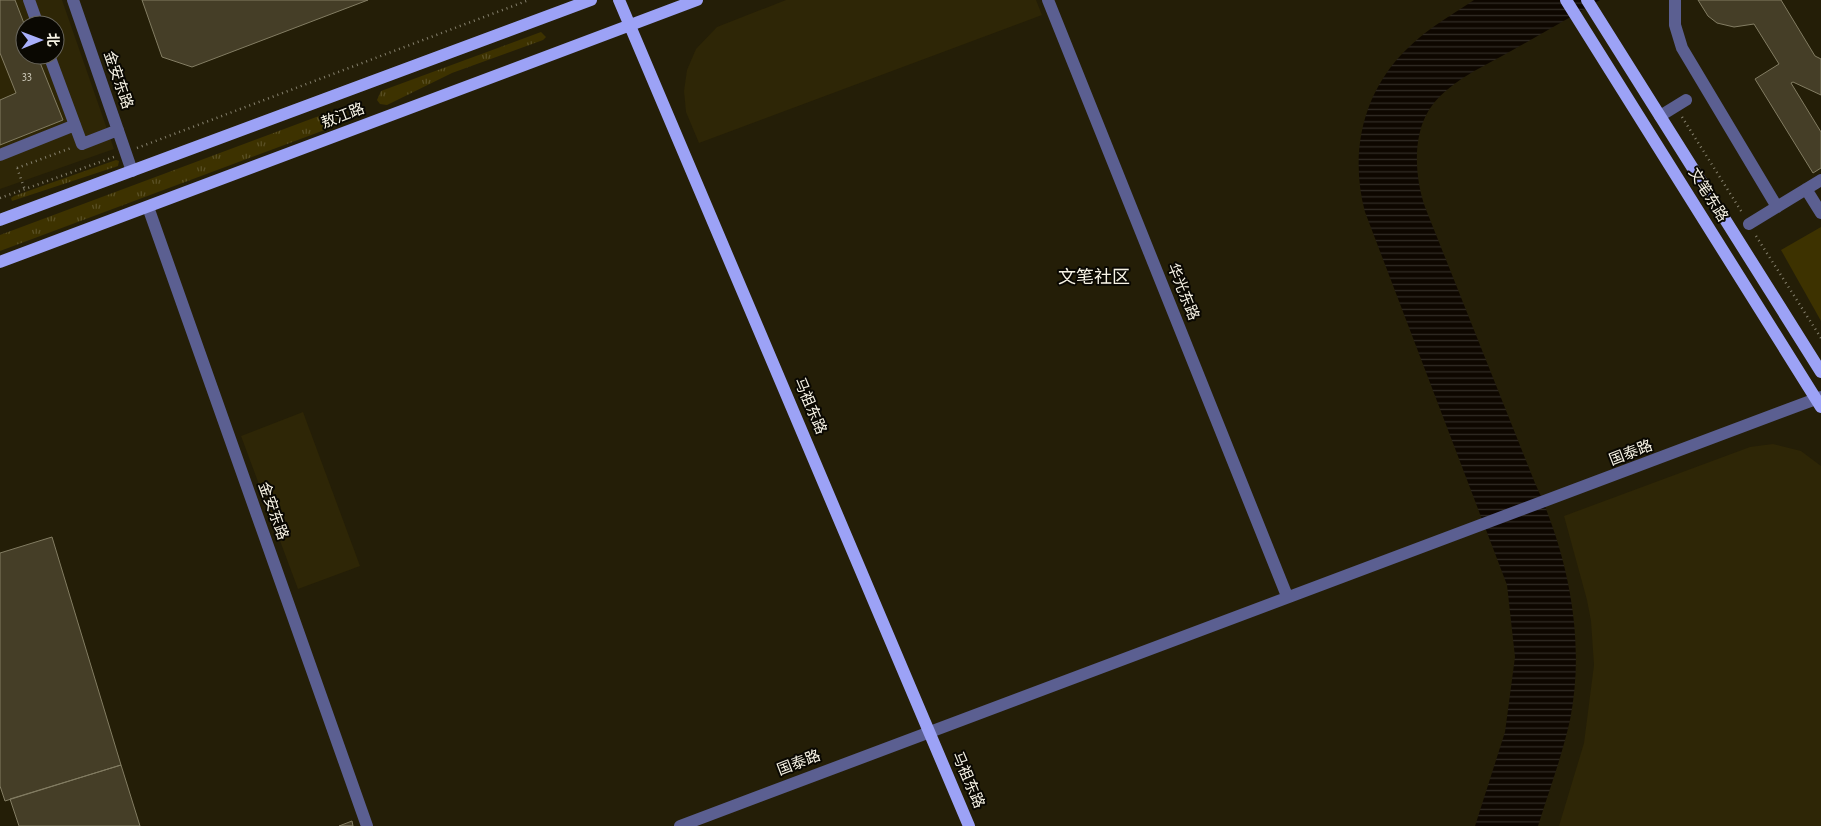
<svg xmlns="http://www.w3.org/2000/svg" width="1821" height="826" font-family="'Alegreya Sans','Noto Sans SC',sans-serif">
  <defs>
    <pattern id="grass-tufts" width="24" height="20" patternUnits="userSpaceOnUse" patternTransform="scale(1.25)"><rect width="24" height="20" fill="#3d3200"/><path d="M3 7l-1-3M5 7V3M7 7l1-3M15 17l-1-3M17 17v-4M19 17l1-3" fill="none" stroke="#5a5025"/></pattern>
    <pattern id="water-rules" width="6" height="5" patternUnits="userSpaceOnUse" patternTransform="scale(1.25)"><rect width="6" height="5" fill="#0e0700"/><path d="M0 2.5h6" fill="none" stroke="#322c25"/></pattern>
  </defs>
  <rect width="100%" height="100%" fill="#241e07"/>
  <path fill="#2e2606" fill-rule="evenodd" d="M0,0H62L114,149L0,189ZM25,25H55V55H25Z
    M786,0H1036L1042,15L699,143L686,112L684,91L687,70L696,49L717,27Z
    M303,412L360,566L298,589L241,436Z
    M1773,444L1801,451L1821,466V826H1559L1584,743L1594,665L1591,621L1587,600L1564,516L1750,447Z"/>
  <path fill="url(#grass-tufts)" d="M541,32L546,37L543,40L452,73L387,105L380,104L377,100L381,91Z
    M327,113H332L336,117L335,124L330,128L0,251V235Z
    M116,160L119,161L118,166L12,201L11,198L14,196Z"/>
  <path fill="#3d3200" d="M1821,227V321L1781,250Z"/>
  <path fill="url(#water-rules)" d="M1474,0H1600C1571,17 1541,34 1511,51C1483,67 1447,82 1429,110C1412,137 1415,178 1425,207L1535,483C1568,555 1586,640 1570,720C1562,756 1549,791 1538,826H1475L1505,732L1515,657L1507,585L1365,212C1349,152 1363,90 1409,47C1428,28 1452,15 1474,0Z"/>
  <path fill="#453e27" stroke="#837d63" d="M0,0H15L25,26V55H37L63,120L0,145V100L16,93L0,53Z
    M142,0H368L192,67L162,57Z
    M1698,0H1781L1815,56L1821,59V95L1793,82L1791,83L1821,132V168L1813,173L1755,79L1779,64L1754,24L1734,27L1717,23L1708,16Z
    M52,537L121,765L5,801L0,786V553Z
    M121,765L140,826H19L10,799Z
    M352,821L353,826H339Z"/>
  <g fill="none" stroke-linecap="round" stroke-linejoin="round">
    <path stroke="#87826f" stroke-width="2.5" stroke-dasharray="1 4" stroke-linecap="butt" d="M1682,117L1743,214
      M137,148L529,0
      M17,168L71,148
      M17,168L25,190
      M0,198L114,157
      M1756,236L1821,338"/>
    <path stroke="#5b5f91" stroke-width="12" d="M29,0L38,25
      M73,0L132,171
      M1048,0L1287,596
      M1675,0V25L1682,48L1777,207
      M49,55L82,144L118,130
      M1660,116L1686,100
      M0,155L75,125
      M1806,189L1821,213
      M148,207L367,826
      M1749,224L1821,180
      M680,826L1821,397"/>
    <path stroke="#9ca2f6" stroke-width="12" d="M619,0L969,826
      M1566,0L1821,407
      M1587,0L1821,372
      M0,220L591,0
      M0,262L697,0"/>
  </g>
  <g text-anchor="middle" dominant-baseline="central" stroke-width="4" stroke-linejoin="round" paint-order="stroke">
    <g font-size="12" fill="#cac6b6">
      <text x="27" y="76">33</text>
    </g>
    <g font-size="15" fill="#f7f3e5" stroke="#0a0802">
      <text transform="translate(118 80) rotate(71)">金安东路</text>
      <text transform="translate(343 116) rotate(-21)">敖江路</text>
      <text transform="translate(1708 195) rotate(58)">文笔东路</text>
      <text transform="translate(1183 292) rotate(68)">华光东路</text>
      <text transform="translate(810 406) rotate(67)">马祖东路</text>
      <text transform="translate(1631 453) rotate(-21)">国泰路</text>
      <text transform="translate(273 511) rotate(70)">金安东路</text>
      <text transform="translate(799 763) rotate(-21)">国泰路</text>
      <text transform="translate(968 780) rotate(67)">马祖东路</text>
    </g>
    <g font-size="18" fill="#f7f3e5" stroke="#0a0802">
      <text x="1094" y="278">文笔社区</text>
    </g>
  </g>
  <g transform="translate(40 40) rotate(89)"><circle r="24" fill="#0a0802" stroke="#69665d"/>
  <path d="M0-4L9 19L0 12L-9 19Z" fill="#a9b0fc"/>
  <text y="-8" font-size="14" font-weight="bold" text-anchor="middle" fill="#f7f3e5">北</text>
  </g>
</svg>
